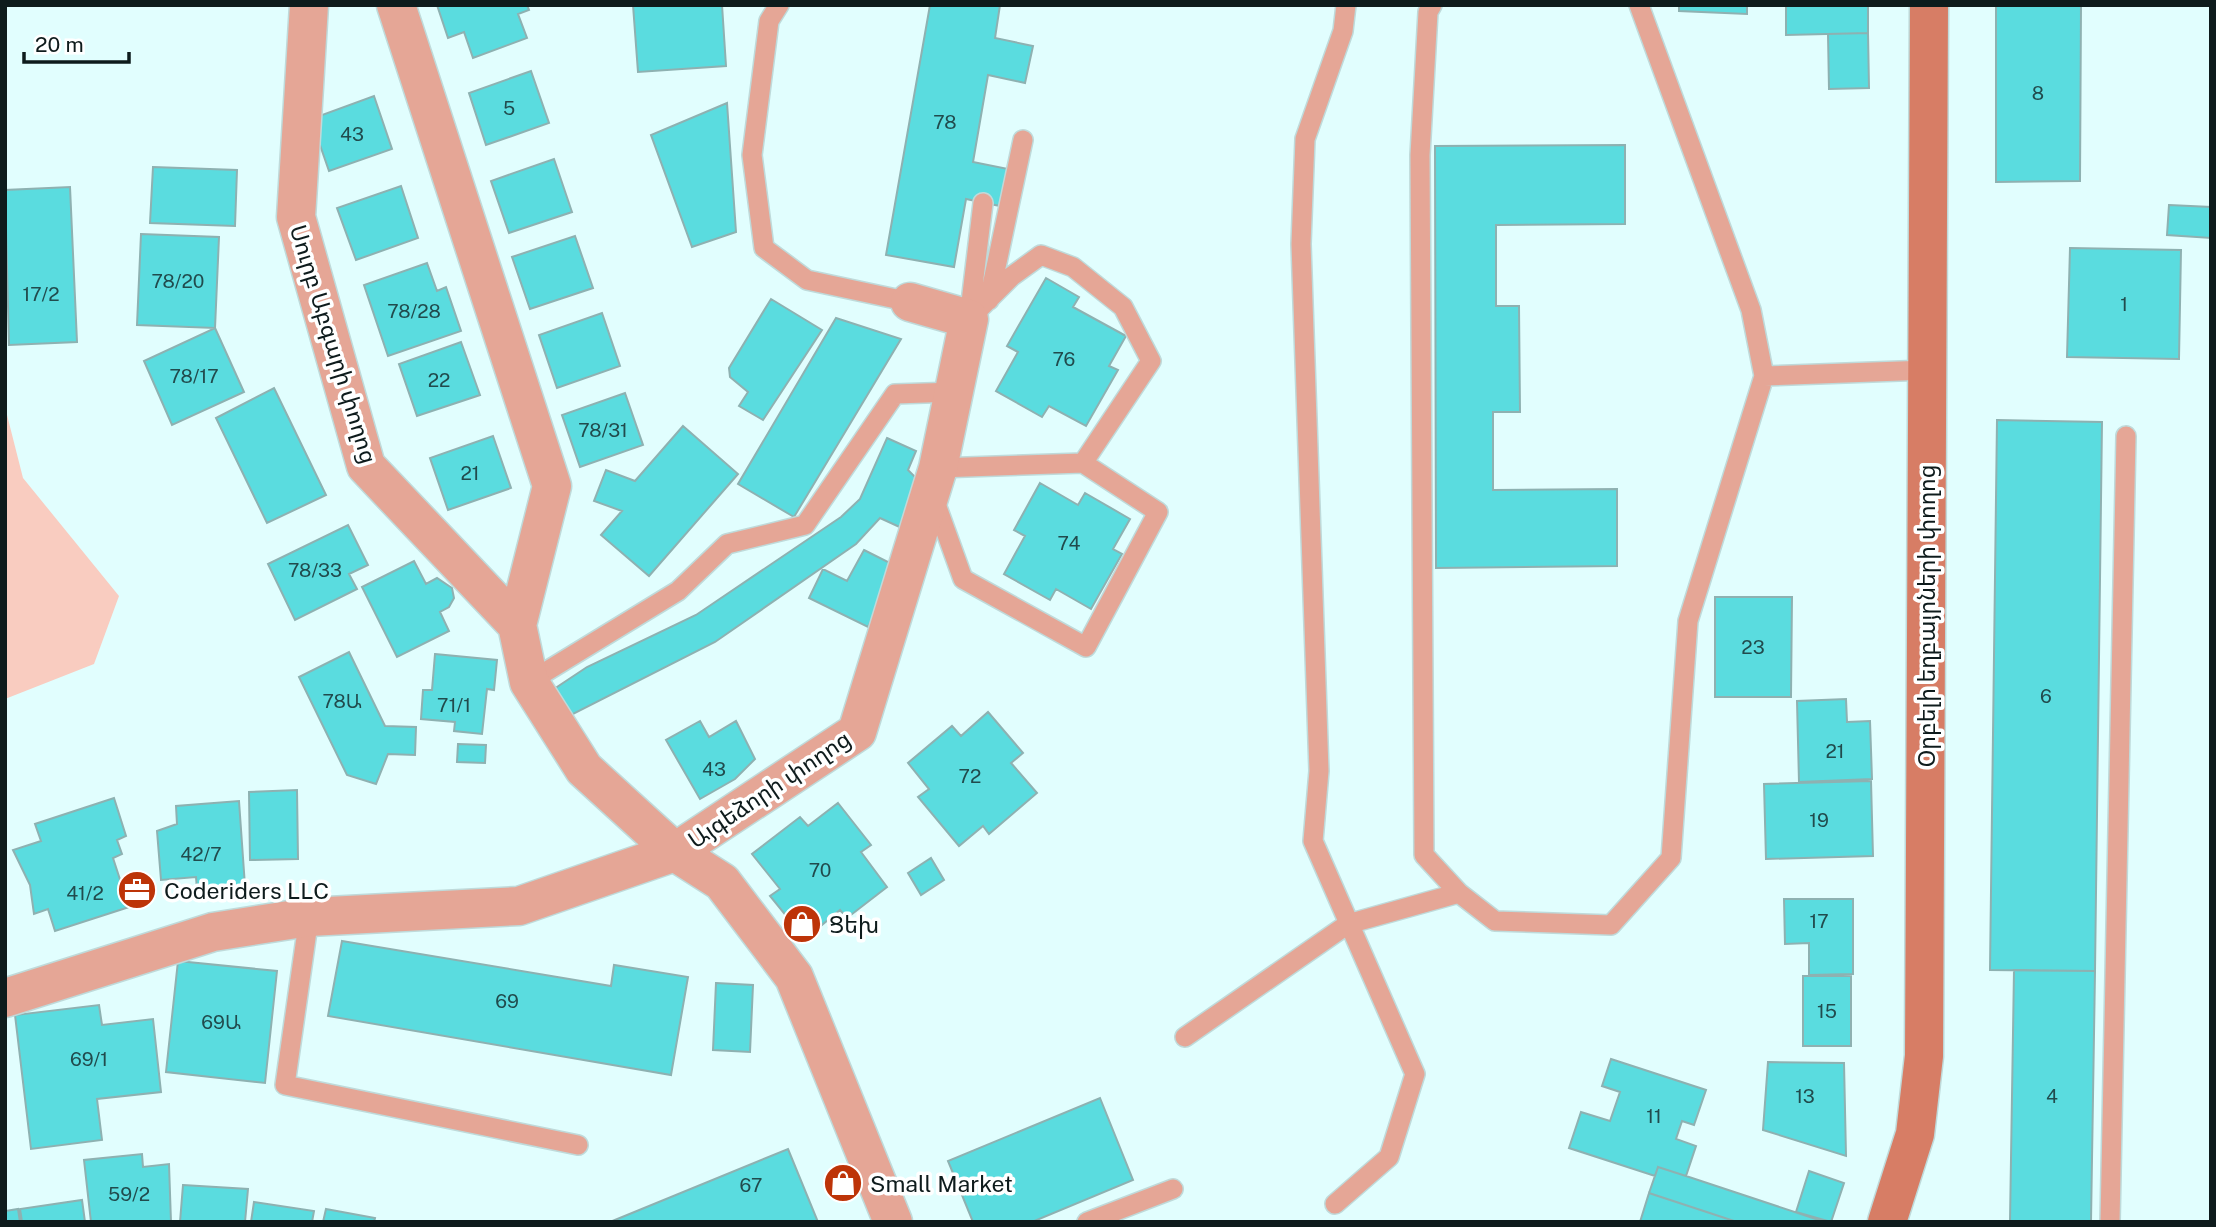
<svg xmlns="http://www.w3.org/2000/svg" width="2216" height="1227" font-family="'Public Sans','Noto Sans Armenian',sans-serif">
  <rect width="100%" height="100%" fill="#e1fefe"/>
  <path fill="#f9ccc0" d="M5,407L23,478L119,596L94,664L5,699Z"/>
  <path fill="#5adcdf" stroke="#8eb1b1" stroke-width="2" d="M437,5H527L529,10L518,14L527,38L473,58L464,32L448,38Z
    M633,5H722L726,66L638,72Z
    M930,5H1000L995,38L1033,46L1025,83L988,75L973,162L1008,169L1000,206L966,199L954,267L886,255Z
    M1679,5H1747V14L1679,11Z
    M1786,5H1868V33L1786,35Z
    M1996,5H2081L2080,181L1996,182Z
    M1868,33L1869,88L1829,89L1828,34Z
    M531,71L549,123L486,145L469,93Z
    M374,96L392,149L329,171L311,119Z
    M727,103L736,232L692,247L651,135Z
    M1625,145V224L1496,225V306H1519L1520,412H1493V490L1617,489V566L1436,568L1435,146Z
    M554,159L572,212L509,233L491,181Z
    M153,167L237,170L235,226L150,223Z
    M401,186L418,238L356,260L337,208Z
    M70,187L77,342L9,345L5,190Z
    M2169,205L2211,207V238L2167,235Z
    M141,234L219,237L215,328L137,325Z
    M575,236L593,288L530,309L512,257Z
    M2070,248L2181,250L2179,359L2067,357Z
    M427,263L437,291L446,287L461,331L388,356L364,285Z
    M1046,278L1079,297L1073,307L1126,336L1109,366L1118,370L1086,426L1049,406L1042,417L996,391L1018,352L1007,346Z
    M771,299L822,330L763,420L739,406L748,392L730,377L729,368Z
    M602,313L620,366L557,388L539,335Z
    M836,318L901,339L794,517L738,484Z
    M215,328L244,392L172,425L144,361Z
    M461,342L480,395L417,416L399,364Z
    M274,388L326,495L267,523L216,418Z
    M625,393L643,445L580,467L562,415Z
    M1997,420L2102,422L2095,971L1990,970Z
    M683,426L738,474L649,576L601,535L622,511L594,501L606,470L635,481Z
    M493,436L511,488L448,510L430,458Z
    M887,438L916,451L908,470L918,480L904,529L880,518L856,544L715,642L571,715L554,689L587,667L696,615L841,517L860,499Z
    M1040,483L1078,505L1085,493L1130,519L1113,549L1122,554L1091,609L1056,589L1050,600L1004,574L1025,536L1014,530Z
    M348,525L368,565L349,574L357,589L295,620L268,564Z
    M864,550L892,564L882,600L868,627L809,598L823,569L847,581Z
    M414,561L426,584L437,578L452,588L454,598L449,607L440,612L449,631L397,657L362,587Z
    M1715,597H1792L1791,697H1715Z
    M349,652L385,726L416,727L415,755L388,754L376,784L347,775L299,677Z
    M435,654L497,660L494,690L487,689L482,734L454,731L455,722L421,719L423,690H432Z
    M1846,699L1847,722L1870,721L1872,779L1799,782L1797,701Z
    M988,712L1023,753L1011,763L1037,793L989,834L983,826L959,846L918,797L929,789L908,763L952,726L961,736Z
    M700,721L709,737L736,721L755,759L735,779L700,799L666,740Z
    M458,744L486,745L485,763L457,762Z
    M1871,781L1873,856L1766,859L1764,784Z
    M297,790L298,859L250,860L249,792Z
    M114,798L126,836L117,840L122,854L113,858L129,907L55,931L48,909L34,914L30,885L13,850L41,841L35,824Z
    M239,801L245,886L197,890L196,877L161,880L157,831L177,824L176,806Z
    M838,803L871,845L861,852L887,887L847,918L840,910L805,939L770,896L780,889L752,854L800,817L808,826Z
    M931,858L944,880L921,895L908,873Z
    M1784,899H1853V974L1809,975V943L1785,944Z
    M342,941L611,986L614,965L688,977L671,1075L328,1016Z
    M178,961L277,971L265,1083L166,1072Z
    M2014,970L2095,971L2091,1222H2010Z
    M1803,976H1851V1046H1803Z
    M716,983L753,985L750,1052L713,1050Z
    M99,1005L102,1025L153,1019L161,1092L97,1099L102,1140L31,1149L15,1015Z
    M1611,1059L1706,1090L1694,1125L1682,1121L1676,1139L1696,1146L1686,1176L1658,1167L1655,1176L1569,1148L1581,1112L1610,1121L1620,1092L1602,1086Z
    M1768,1062L1844,1063L1846,1156L1763,1130Z
    M1100,1098L1133,1180L1032,1222H973L948,1161Z
    M788,1149L818,1222H610Z
    M142,1154L143,1167L169,1164L171,1222H91L84,1160Z
    M1658,1167L1686,1176L1825,1222H1737L1649,1193Z
    M1809,1171L1844,1183L1831,1222L1796,1212Z
    M183,1185L248,1189L245,1222H180Z
    M1649,1193L1737,1222H1640Z
    M82,1200L85,1222H22L20,1209Z
    M254,1202L314,1211L312,1222H251Z
    M18,1209L20,1222H5V1211Z
    M326,1209L375,1218L374,1222H323Z"/>
  <g fill="none" stroke-linecap="round" stroke-linejoin="round">
    <g stroke="#bfdada" stroke-width="22">
      <path id="lane" d="M779,5L769,21L752,155L764,248L807,280L910,302
        M1432,5L1428,12L1420,155L1424,855L1459,893L1495,921L1611,925L1671,858L1688,621L1764,376L1751,310L1639,5
        M989,300L1023,140
        M969,319L983,203
        M1764,376L1927,370
        M938,468L1083,463
        M933,496L963,579L1086,647L1158,512L1083,463L1151,361L1123,307L1073,267L1041,255L1012,276L969,319
        M529,682L678,591L727,544L805,525L895,394L955,392
        M309,917L285,1085L578,1145
        M1185,1037L1348,924L1459,893
        M1335,1204L1389,1157L1415,1074L1313,841L1319,771L1301,244L1305,139L1343,31L1346,5
        M1087,1222L1173,1189
        M2110,1222L2126,436"/>
    </g>
    <g stroke="#bfdada" stroke-width="41">
      <path id="street" d="M309,5L296,217L366,466L517,625
        M396,5L552,486L517,625L529,682L584,769L675,852L722,882L794,977L893,1222
        M5,998L213,932L309,917L519,906L675,852L857,732L938,468L969,319L910,302"/>
    </g>
    <g stroke="#bfdada" stroke-width="41">
      <path id="secondary" d="M1887,1222L1915,1134L1924,1056L1929,5"/>
    </g>
    <use href="#lane" stroke="#e5a696" stroke-width="19"/>
    <use href="#street" stroke="#e5a696" stroke-width="38"/>
    <use href="#secondary" stroke="#d77d65" stroke-width="38"/>
  </g>
  <defs>
    <g id="office-disc" transform="scale(2.0125)"><circle r="9.5" fill="#bd3408" stroke="#fff"/><path d="M-6-3h4V-5.5h4V-3h4V5H-6ZM-1-4.5V-3h2v-1.5ZM-6 0V1H6V0Z" fill="#fff"/></g>
    <g id="shop-disc" transform="scale(2.0125)"><circle r="9.5" fill="#bd3408" stroke="#fff"/><path d="M-5-2.5h2.3a2.7 3.5 0 0 1 5.4 0H5L5.5 6h-11ZM-1.5-2.5h3a1.5 2.3 0 0 0-3 0Z" fill="#fff"/></g>
  </defs>
  <g fill-rule="evenodd">
    <use href="#office-disc" x="137" y="890"/>
    <use href="#shop-disc" x="802" y="924"/>
    <use href="#shop-disc" x="843" y="1183"/>
  </g>
  <g text-anchor="middle" dominant-baseline="central" stroke-width="7" stroke-linejoin="round" paint-order="stroke">
    <g font-size="19" fill="#214b4d">
      <text x="2038" y="93">8</text>
      <text x="509" y="108">5</text>
      <text x="945" y="122">78</text>
      <text x="352" y="134">43</text>
      <text x="178" y="281">78/20</text>
      <text x="41" y="294">17/2</text>
      <text x="2124" y="304">1</text>
      <text x="414" y="311">78/28</text>
      <text x="1064" y="359">76</text>
      <text x="194" y="376">78/17</text>
      <text x="439" y="380">22</text>
      <text x="603" y="430">78/31</text>
      <text x="470" y="473">21</text>
      <text x="1069" y="543">74</text>
      <text x="315" y="570">78/33</text>
      <text x="1753" y="647">23</text>
      <text x="2046" y="696">6</text>
      <text x="342" y="701">78Ա</text>
      <text x="454" y="705">71/1</text>
      <text x="1835" y="751">21</text>
      <text x="714" y="769">43</text>
      <text x="970" y="776">72</text>
      <text x="1819" y="820">19</text>
      <text x="201" y="854">42/7</text>
      <text x="820" y="870">70</text>
      <text x="85" y="893">41/2</text>
      <text x="1819" y="921">17</text>
      <text x="507" y="1001">69</text>
      <text x="1827" y="1011">15</text>
      <text x="221" y="1022">69Ա</text>
      <text x="89" y="1059">69/1</text>
      <text x="1805" y="1096">13</text>
      <text x="2052" y="1096">4</text>
      <text x="1654" y="1116">11</text>
      <text x="751" y="1185">67</text>
      <text x="129" y="1194">59/2</text>
    </g>
    <g font-size="23" fill="#0e1b1c" stroke="#fff">
      <text transform="translate(334 344) rotate(73)">Սուրբ Աբգարի փողոց</text>
      <text transform="translate(1926 616) rotate(-90)">Օրբելի եղբայրների փողոց</text>
      <text transform="translate(769 789) rotate(-34)">Այգեձորի փողոց</text>
    </g>
    <g font-size="23" fill="#0e1b1c" stroke="#fff" text-anchor="start">
      <text x="164" y="890">Coderiders LLC</text>
      <text x="829" y="924">Ցեխ</text>
      <text x="870" y="1183">Small Market</text>
    </g>
  </g>
  <rect width="2216" height="1227" fill="none" stroke="#0e1b1c" stroke-width="14"/>
  <path d="M24 52v10h105v-10" fill="none" stroke="#0e1b1c" stroke-width="3.5"/>
  <text x="35" y="52" font-size="21" fill="#0e1b1c" stroke="#ffffff" stroke-width="5" paint-order="stroke">20 m</text>
</svg>
